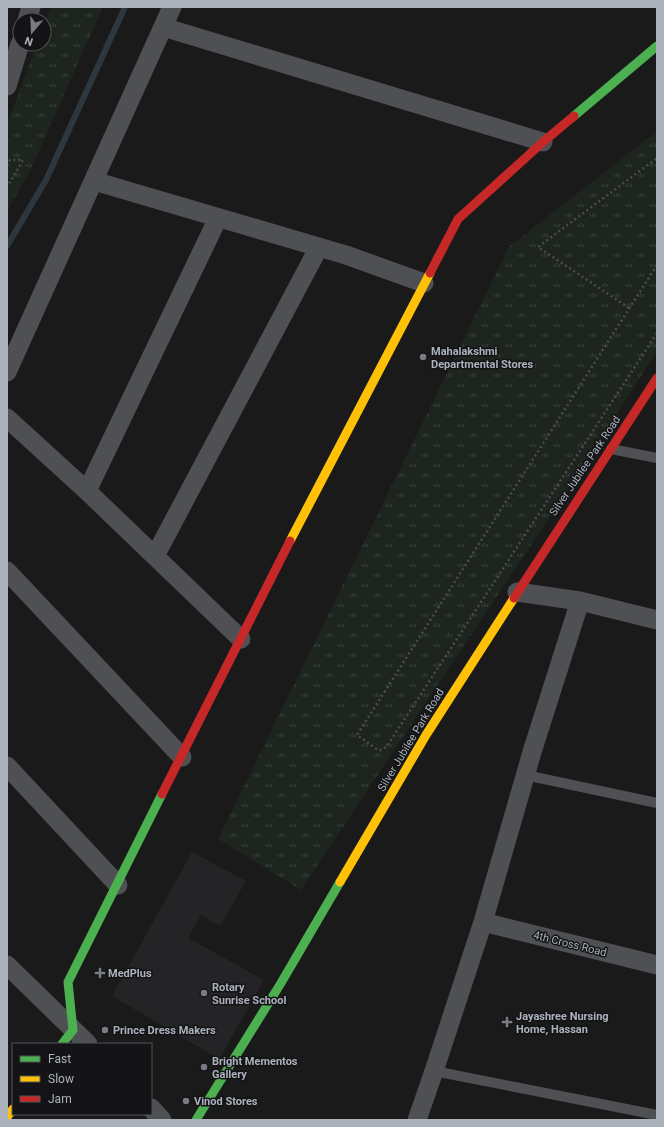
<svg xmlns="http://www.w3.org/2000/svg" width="664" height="1127" font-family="Roboto,sans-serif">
  <defs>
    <pattern id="grass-tufts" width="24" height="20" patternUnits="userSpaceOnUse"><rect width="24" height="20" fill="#1d251e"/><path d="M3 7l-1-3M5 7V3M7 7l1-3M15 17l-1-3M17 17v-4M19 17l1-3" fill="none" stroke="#3b423d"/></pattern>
  </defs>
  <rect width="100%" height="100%" fill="#1a1a1a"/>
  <path fill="#242427" d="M192,852L246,881L220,926L201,915L188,938L264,980L219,1059L112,996Z"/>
  <path fill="url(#grass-tufts)" d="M51,7H103L31,169L7,211V124L37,44H44V25Z
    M657,131V351L579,473L301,890L218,839L509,247Z"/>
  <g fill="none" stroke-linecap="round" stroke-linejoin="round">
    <path stroke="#2c383d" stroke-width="6" d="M7,246L46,180L125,7"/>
    <path stroke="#4a4c4e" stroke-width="2.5" stroke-dasharray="2 3" stroke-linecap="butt" d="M7,166L10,160H23L7,187
      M657,265L357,735L378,750H382L387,746L657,333
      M629,308L538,247L657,158"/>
    <path stroke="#4e5053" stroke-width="10" d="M611,449L657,458
      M525,775L657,803
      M434,1071L657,1115"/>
    <path stroke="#4e5053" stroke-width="19" d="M27,20L31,7
      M163,27L543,142
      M7,86L20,44
      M94,181L346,255L424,283
      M7,372L172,7
      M7,418L87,491L241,639
      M87,491L218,218
      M155,556L319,247
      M7,571L182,757
      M580,601L657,620
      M7,766L118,885
      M483,922L657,965
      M7,965L88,1044
      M151,1108L162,1120
      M417,1120L434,1071L483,922L532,752L580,601L517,592"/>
    <path stroke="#4caf50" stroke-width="9" d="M574,116L657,46
      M62,1044L73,1030L68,982L162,794
      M196,1120L281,983L340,882"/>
    <path stroke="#ffc107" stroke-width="9" d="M290,541L430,273
      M340,882L426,735L514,598
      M7,1117L13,1109"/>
    <path stroke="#c62828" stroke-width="9" d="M430,273L458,219L543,142L574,116
      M514,598L657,378
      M162,794L290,541"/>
  </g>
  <g fill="#787d83" stroke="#141416" stroke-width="1.5">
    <circle cx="423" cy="357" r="4"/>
    <path d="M98 967h4v4h4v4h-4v4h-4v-4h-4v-4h4z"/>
    <circle cx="204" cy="993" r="4"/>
    <path d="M505 1016h4v4h4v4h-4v4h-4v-4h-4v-4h4z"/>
    <circle cx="105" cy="1030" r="4"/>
    <circle cx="204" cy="1067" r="4"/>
    <circle cx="186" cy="1101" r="4"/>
  </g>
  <g text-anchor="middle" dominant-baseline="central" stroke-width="3" stroke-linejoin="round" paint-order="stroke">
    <g font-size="11" font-weight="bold" fill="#abb2bc" stroke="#141416" text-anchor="start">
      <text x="431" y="351">Mahalakshmi<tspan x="431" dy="13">Departmental Stores</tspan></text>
      <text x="108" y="973">MedPlus</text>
      <text x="212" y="987">Rotary<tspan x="212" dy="13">Sunrise School</tspan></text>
      <text x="516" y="1016">Jayashree Nursing<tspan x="516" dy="13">Home, Hassan</tspan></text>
      <text x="113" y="1030">Prince Dress Makers</text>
      <text x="212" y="1061">Bright Mementos<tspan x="212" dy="13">Gallery</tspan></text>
      <text x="194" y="1101">Vinod Stores</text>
    </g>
    <g font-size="11" fill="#abb2bc" stroke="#141416">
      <text transform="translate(585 466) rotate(-56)">Silver Jubilee Park Road</text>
      <text transform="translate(411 740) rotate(-59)">Silver Jubilee Park Road</text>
      <text transform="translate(570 944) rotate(14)">4th Cross Road</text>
    </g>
  </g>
  <rect width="664" height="1127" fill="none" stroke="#abb2bc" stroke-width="16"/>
  <rect x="12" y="1043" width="140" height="72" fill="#141416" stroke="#505358"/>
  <rect x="20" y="1056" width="20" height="6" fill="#4caf50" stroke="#505358"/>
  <text x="48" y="1063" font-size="12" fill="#abb2bc">Fast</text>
  <rect x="20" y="1076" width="20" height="6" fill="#ffc107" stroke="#505358"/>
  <text x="48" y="1083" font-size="12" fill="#abb2bc">Slow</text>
  <rect x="20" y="1096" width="20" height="6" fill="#c62828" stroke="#505358"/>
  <text x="48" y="1103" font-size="12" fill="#abb2bc">Jam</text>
  <g transform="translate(32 32) rotate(199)"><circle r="19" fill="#141416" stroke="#505358"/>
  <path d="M0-3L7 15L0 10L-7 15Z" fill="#787d83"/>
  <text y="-6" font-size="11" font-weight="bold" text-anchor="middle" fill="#abb2bc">N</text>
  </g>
</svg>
